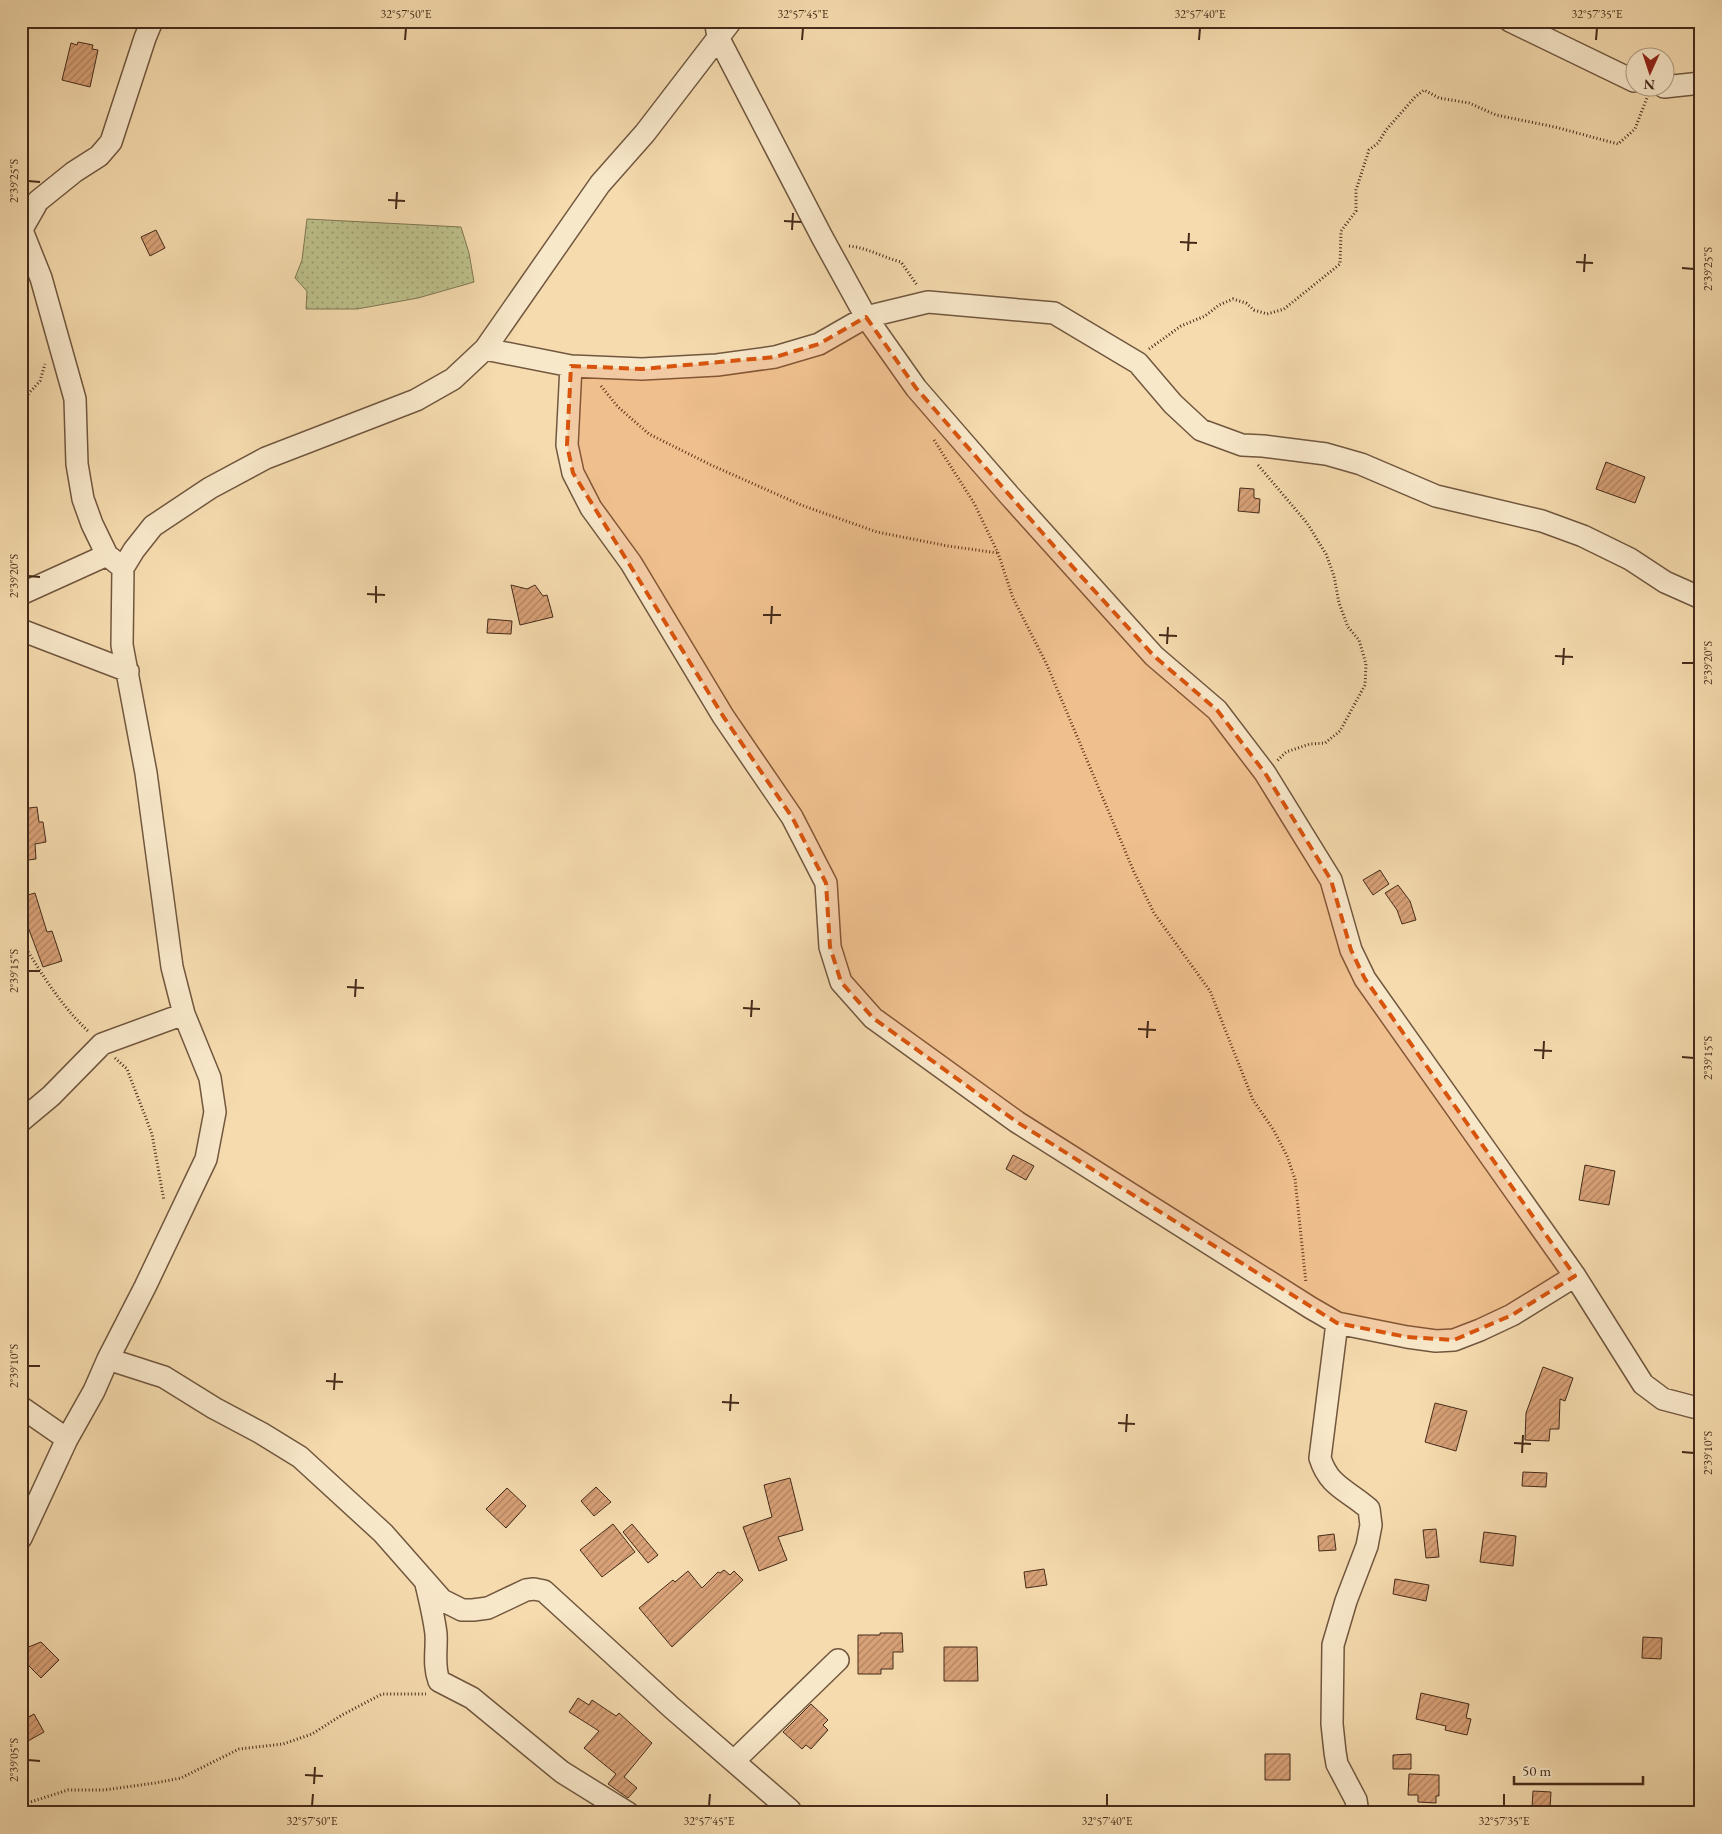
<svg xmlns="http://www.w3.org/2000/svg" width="1722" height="1834" font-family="'EB Garamond',serif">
  <defs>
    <pattern id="green-dots" width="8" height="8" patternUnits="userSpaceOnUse" patternTransform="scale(1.25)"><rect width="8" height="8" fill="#bcc08a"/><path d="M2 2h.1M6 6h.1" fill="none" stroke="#9b9c70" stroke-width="1.8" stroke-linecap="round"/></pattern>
    <pattern id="building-hatch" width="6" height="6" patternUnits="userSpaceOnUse" patternTransform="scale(1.25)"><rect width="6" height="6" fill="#d8a177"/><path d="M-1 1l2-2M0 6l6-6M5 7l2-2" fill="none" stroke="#b18361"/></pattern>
  </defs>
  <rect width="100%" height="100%" fill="#f5dbae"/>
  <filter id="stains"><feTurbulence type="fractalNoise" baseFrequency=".004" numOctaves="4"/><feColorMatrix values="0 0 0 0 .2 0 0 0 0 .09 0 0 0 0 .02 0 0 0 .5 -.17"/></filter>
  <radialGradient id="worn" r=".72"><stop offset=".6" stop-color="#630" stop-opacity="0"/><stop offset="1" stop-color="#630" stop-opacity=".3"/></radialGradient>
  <path fill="url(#green-dots)" stroke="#807652" d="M307,219L461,227L469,253L474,282L418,298L357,309H306L307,291L295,278L302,260Z"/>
  <path fill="url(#building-hatch)" stroke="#452b1a" d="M78,42L93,45L92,49L98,50L90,87L62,80L71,43L77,45Z
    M156,230L165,248L150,256L141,237Z
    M1606,462L1645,477L1635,503L1596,489Z
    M1240,488L1254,489V498L1260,499L1259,513L1238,511Z
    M511,585L527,589L535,585L543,596L547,595L553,617L520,625Z
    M488,619L512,621L511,634L487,633Z
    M37,807L39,822H43L46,842L35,844L36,859L21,861V809Z
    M1380,870L1389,884L1373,895L1363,880Z
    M1398,885L1410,901L1416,920L1402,924L1397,910L1385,893Z
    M35,893L47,932L52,931L62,961L43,967L28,927L23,928L21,921V897Z
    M1013,1155L1034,1166L1026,1180L1006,1169Z
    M1585,1165L1615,1171L1609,1205L1579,1200Z
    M1543,1367L1573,1378L1565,1401L1560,1399L1559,1429H1550L1549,1441L1525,1440L1526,1413Z
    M1435,1403L1467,1411L1456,1451L1425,1442Z
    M1523,1472L1547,1473L1546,1487L1522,1486Z
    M790,1478L803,1530L778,1537L787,1560L759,1571L743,1527L772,1517L764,1485Z
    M596,1487L611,1502L594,1516L581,1501Z
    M507,1488L526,1506L506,1528L486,1509Z
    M613,1524L635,1552L602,1577L580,1550Z
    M632,1524L658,1555L648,1563L623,1532Z
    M1436,1529L1439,1557L1426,1558L1423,1530Z
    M1484,1532L1516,1536L1513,1566L1480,1562Z
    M1334,1534L1336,1550L1319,1551L1318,1536Z
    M1044,1569L1047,1585L1026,1588L1024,1572Z
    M724,1570L730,1575L734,1571L743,1580L672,1647L639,1608L673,1580L675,1582L688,1571L702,1588L718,1572L720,1573Z
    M1395,1579L1429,1585L1426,1601L1393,1594Z
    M880,1633H902L903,1652H893V1669H881V1674H858V1635H880Z
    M1643,1637L1662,1638L1661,1659L1642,1658Z
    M41,1642L59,1660L41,1678L21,1658V1650Z
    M944,1647H977L978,1681H944Z
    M1421,1693L1469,1704L1466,1718L1471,1719L1467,1735L1445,1730L1446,1726L1416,1719Z
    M578,1698L589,1705L592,1700L616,1716L619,1713L652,1743L624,1777L637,1788L628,1798L608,1784L616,1774L584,1748L599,1731L569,1712Z
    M811,1704L828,1720L823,1725L828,1730L811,1749L806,1745L802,1749L783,1732Z
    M34,1714L44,1732L21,1745V1721Z
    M1265,1754H1290V1780H1265Z
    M1411,1754V1769H1393V1755Z
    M1409,1774L1439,1775V1796H1436V1803L1418,1802V1795H1408Z
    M1533,1791L1551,1792L1550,1809L1532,1808Z"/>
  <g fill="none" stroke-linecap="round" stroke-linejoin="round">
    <g stroke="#71573f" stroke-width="24">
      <path id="minor" d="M1510,21L1634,81
        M716,25L718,37L822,237L866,317L916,388L1009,495L1154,656L1217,710L1265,773L1331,880L1351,950L1365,979L1575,1276L1643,1384L1663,1399L1701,1409
        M1664,87L1701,83
        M21,228L41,278L75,399L77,464L83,499L92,524L107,555L123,568
        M22,229L38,201L74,172L99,156L111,142L145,38L152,21
        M485,349L571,366L642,369L717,365L775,357L819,344L866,317L928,302L1054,313L1138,363L1173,404L1201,430L1242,445L1263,446L1326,454L1361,464L1436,496L1542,521L1583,536L1630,559L1665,582L1701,598
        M571,366L567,445L573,473L591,508L631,563L723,716L792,817L826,883L830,947L841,982L873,1018L1017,1122L1311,1308L1337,1323L1407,1337L1436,1341L1454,1340L1480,1330L1512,1315L1575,1276
        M21,594L107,555
        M21,630L128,671
        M21,1121L51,1096L102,1044L184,1014
        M1337,1323L1320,1458C1329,1487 1348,1490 1369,1509L1371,1525L1367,1546L1346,1601L1333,1645L1332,1724L1335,1752L1337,1764L1356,1800L1358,1813
        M108,1359L164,1377L214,1408L261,1433L300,1457L383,1533L442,1600L462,1610H473L488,1608L526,1590L534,1589L544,1591L672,1708L790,1810
        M21,1407L67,1439
        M21,1538L67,1439L94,1391L108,1359L145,1287L206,1159L215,1112L210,1078L184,1014L172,967L146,773L122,645L123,568L134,550L153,526L210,488L266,458L416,400L453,379L485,349L600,184L645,133L731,21
        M426,1584C430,1601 434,1617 436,1634C437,1650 433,1665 439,1681L472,1698L562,1772L628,1813
        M734,1761L838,1660"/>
    </g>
    <path stroke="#452b1a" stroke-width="3" stroke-dasharray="1 2.5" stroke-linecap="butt" d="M849,246C868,248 882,257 901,262L917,285
      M1149,349L1181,326L1205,316L1219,305L1233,299L1246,303L1254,310L1267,314L1284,309L1340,264L1341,231L1356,211V190L1369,150L1378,143L1386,130L1415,97L1424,90L1439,98L1469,103L1496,115L1555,127L1618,144L1635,129L1648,95
      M601,386L618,407L649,434L711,465L801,505L877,532L948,546L998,553
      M21,402L40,381L45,364
      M934,440L974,503L998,553L1013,598L1047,665L1134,872L1154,913L1210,991L1253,1100L1273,1129L1287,1156L1295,1179L1306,1283
      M1258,465L1307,523L1326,554L1334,576L1339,603L1348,627L1359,640L1366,664L1365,685L1340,731L1325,743L1310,744L1286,752L1277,761
      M21,940C41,973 61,1006 89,1032
      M115,1058L127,1069L152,1134L164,1201
      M21,1805L68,1790H104L155,1783L181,1778L239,1749L283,1744L312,1734L342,1715L382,1694H426"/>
    <use href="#minor" stroke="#f8e8ca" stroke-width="21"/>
  </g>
  <path fill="#d8540d" fill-opacity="0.2" stroke="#d8540d" stroke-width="4" stroke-dasharray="10 6" stroke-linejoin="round" d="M866,317L916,388L1060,553L1154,656L1217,710L1265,773L1331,880L1351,950L1365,979L1575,1276L1512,1315L1454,1340L1407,1337L1337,1323L1017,1122L873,1018L841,982L830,947L826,883L792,817L723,716L573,473L567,445L571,366L642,369L775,357L819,344Z"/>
  <path fill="none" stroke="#452b1a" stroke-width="2" d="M405,40L406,28M802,40L803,28M1199,40L1200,28M1596,40L1597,28M28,181L40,182M388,200L405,201M396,209L397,192M784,221L801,222M792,230L793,213M1180,242L1197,243M1188,251L1189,233M1576,262L1593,263M1682,268L1694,269M1584,272L1585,254M28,576L40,577M367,594L385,595M376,603V586M763,615H781M771,624L772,606M1159,635L1177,636M1167,644L1168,627M1555,656L1573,657M1682,663H1694M1563,665L1564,648M28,971H40M347,987L364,988M355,997L356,979M743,1008L760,1009M751,1017L752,1000M1138,1029L1156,1030M1147,1038L1148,1021M1534,1050L1552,1051M1682,1057L1694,1058M1543,1059L1544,1041M28,1366H40M326,1381L343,1382M334,1390L335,1373M722,1402L739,1403M730,1411L731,1394M1118,1423L1135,1424M1126,1432L1127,1414M1514,1443L1531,1444M1682,1452L1694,1453M1522,1453L1523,1435M28,1760L40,1761M305,1775L323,1776M314,1784L315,1767M312,1806L313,1794M709,1806L710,1794M1107,1806V1794M1504,1806V1794"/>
  <rect width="1722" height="1834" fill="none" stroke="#f5dbae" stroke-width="55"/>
  <g transform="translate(1650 72) rotate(183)"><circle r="24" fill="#f8e8ca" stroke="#b09c84"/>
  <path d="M0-4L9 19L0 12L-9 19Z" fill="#8f2418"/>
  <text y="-8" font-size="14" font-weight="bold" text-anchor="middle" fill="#452b1a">N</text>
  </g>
  <path d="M1514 1776v8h129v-8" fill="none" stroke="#452b1a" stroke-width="2.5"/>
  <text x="1522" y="1776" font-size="15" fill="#452b1a" stroke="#f8e8ca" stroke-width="4" paint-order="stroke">50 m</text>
  <rect x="28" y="28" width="1666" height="1778" fill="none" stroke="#452b1a" stroke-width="2"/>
  <g font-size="12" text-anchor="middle" fill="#452b1a">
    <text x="406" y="18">32°57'50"E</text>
    <text x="803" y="18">32°57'45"E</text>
    <text x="1200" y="18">32°57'40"E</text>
    <text x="1597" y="18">32°57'35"E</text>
    <text transform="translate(14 181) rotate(-90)" y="4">2°39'25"S</text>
    <text transform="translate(1708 269) rotate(-90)" y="4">2°39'25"S</text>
    <text transform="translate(14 576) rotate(-90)" y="4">2°39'20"S</text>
    <text transform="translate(1708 663) rotate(-90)" y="4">2°39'20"S</text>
    <text transform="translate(14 971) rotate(-90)" y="4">2°39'15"S</text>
    <text transform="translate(1708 1058) rotate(-90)" y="4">2°39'15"S</text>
    <text transform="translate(14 1366) rotate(-90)" y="4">2°39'10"S</text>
    <text transform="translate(1708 1453) rotate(-90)" y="4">2°39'10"S</text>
    <text transform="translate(14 1760) rotate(-90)" y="4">2°39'05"S</text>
    <text x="312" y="1825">32°57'50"E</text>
    <text x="709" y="1825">32°57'45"E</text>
    <text x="1107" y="1825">32°57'40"E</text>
    <text x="1504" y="1825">32°57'35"E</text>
  </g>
  <rect width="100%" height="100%" filter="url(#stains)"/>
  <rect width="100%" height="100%" fill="url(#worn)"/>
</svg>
